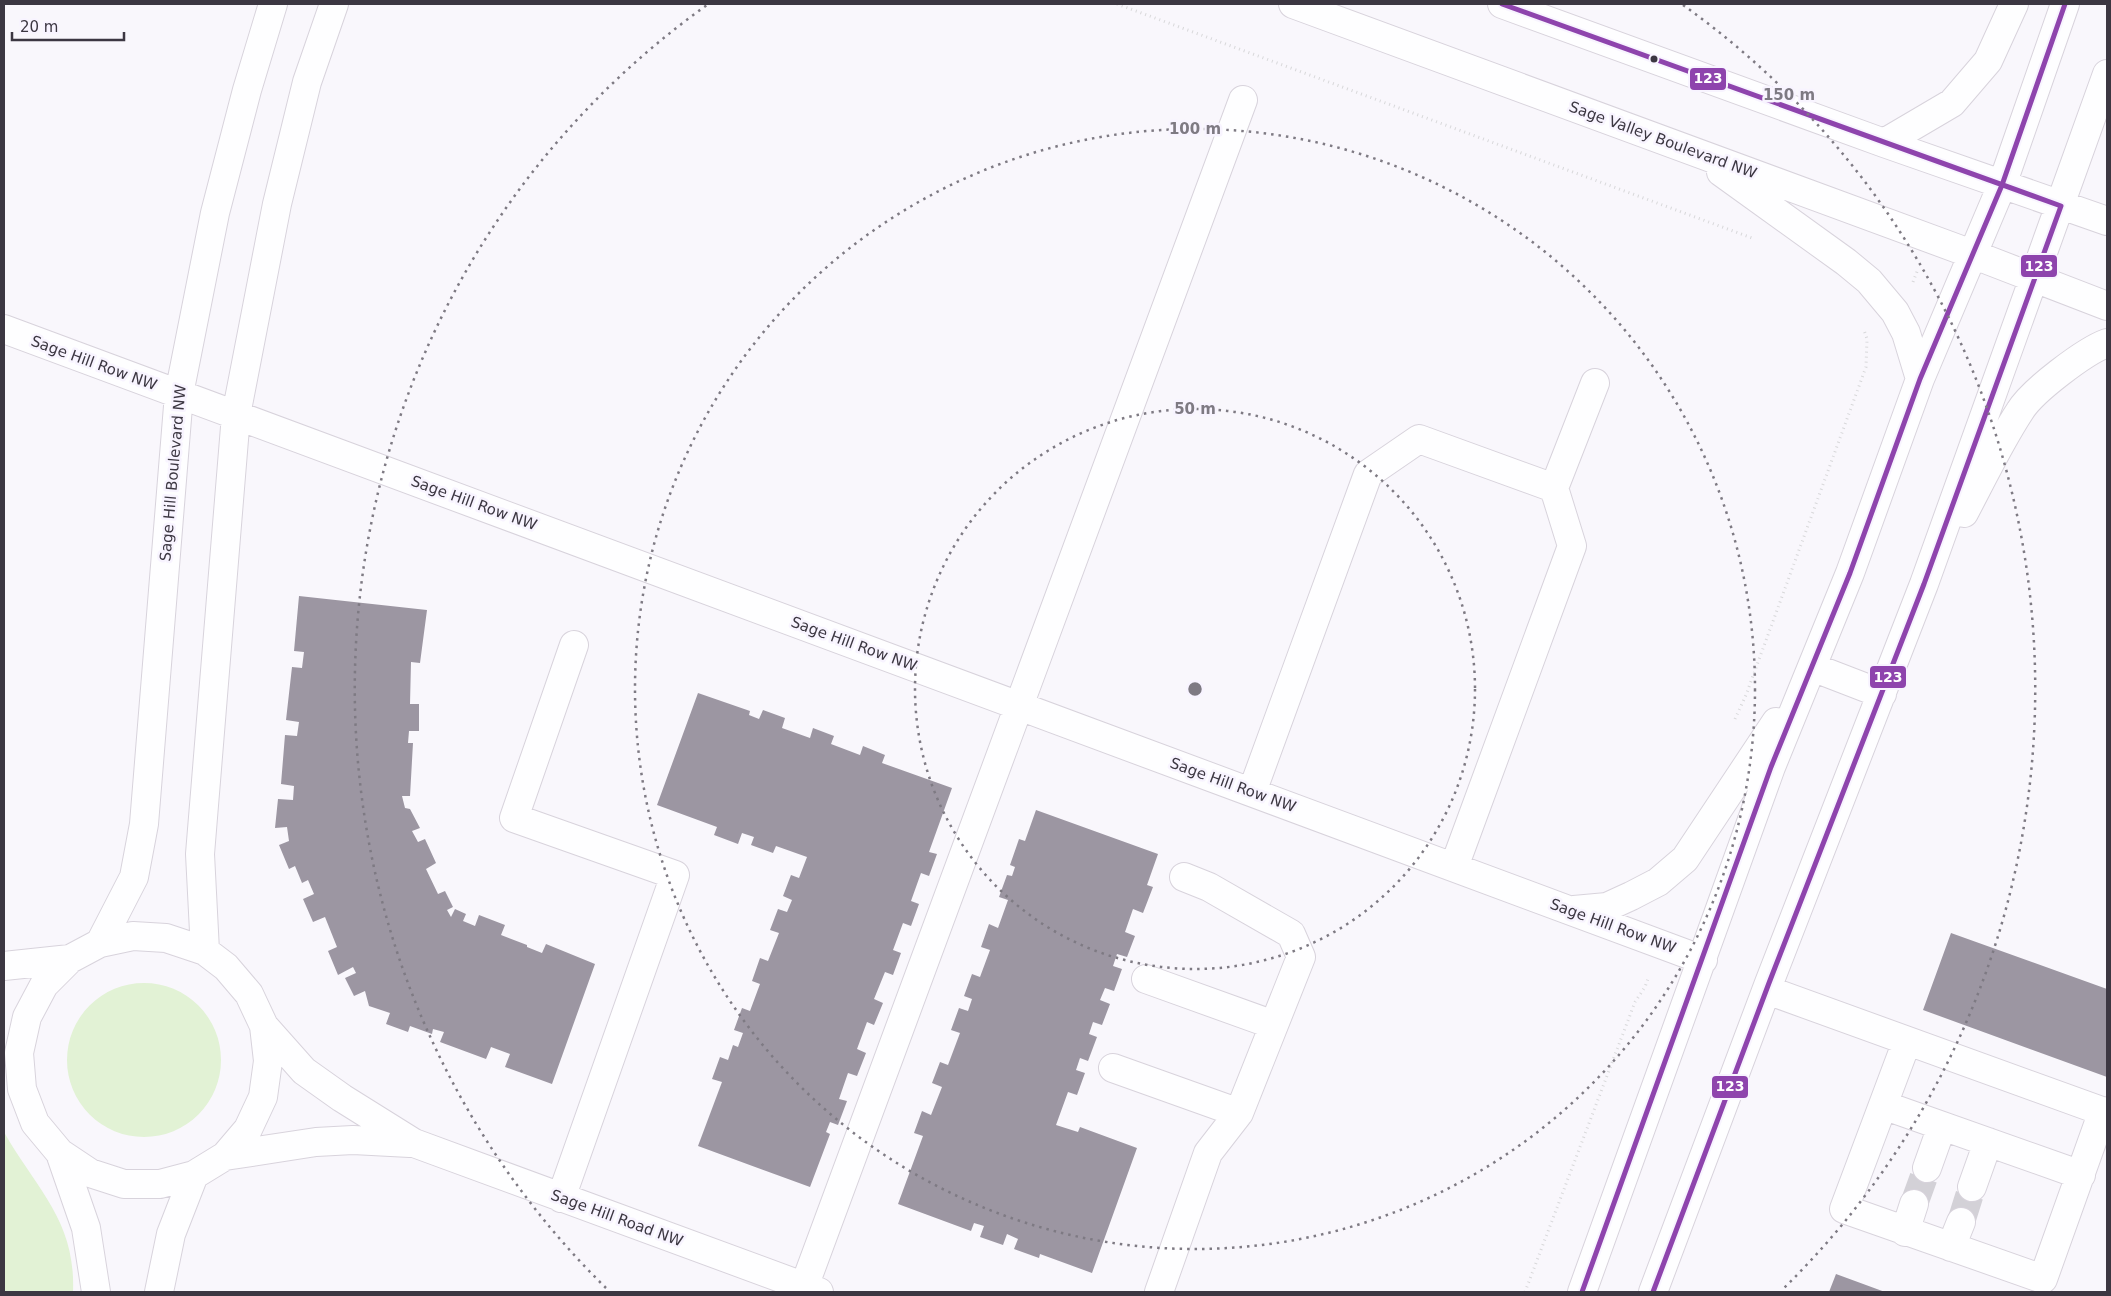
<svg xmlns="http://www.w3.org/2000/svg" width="2111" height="1296" font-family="'DejaVu Sans',sans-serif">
  <rect width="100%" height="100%" fill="#f9f7fc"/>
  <path fill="#e2f2d5" d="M67 1060a77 77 0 1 1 154 0a77 77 0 1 1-154 0Z
    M4,1132C36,1189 76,1220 73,1292H4Z"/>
  <path fill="#9c96a2" d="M299,596L427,610L420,663L411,662L410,704H419V731H409L408,743H413L410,796H402L405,808L410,809L420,828L412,831L418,842L425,839L436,863L426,869L438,894L445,891L453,907L447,910L451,917L455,909L466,914L463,921L475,926L479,915L505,925L501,935L527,945V947L542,953L546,944L595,964L552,1084L505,1067L510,1054L491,1047L486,1059L440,1042L444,1032L433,1029L432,1034L410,1026L408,1032L386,1024L390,1013L369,1006L365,991L354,996L345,978L356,973L353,967L338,975L328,951L337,947L325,917L313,922L303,899L314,894L308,880L302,883L295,866L289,869L279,845L289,841L287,827L275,828L278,799L293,800L294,786L281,784L285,735L297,736L299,722L286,720L292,667L302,668L304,652L294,651Z
    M698,693L750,711L749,715L759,719L763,710L785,718L782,728L810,738L813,728L834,736L831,744L860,755L863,746L885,755L882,763L952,788L929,852L937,854L929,876L921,873L911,901L919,904L911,926L903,923L893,950L901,953L893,975L885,972L874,999L883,1003L874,1025L867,1022L857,1049L866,1053L857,1076L848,1073L839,1099L847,1101L838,1125L830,1122L826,1132L830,1134L810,1187L698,1146L722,1082L712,1079L720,1057L728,1060L733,1045L738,1047L743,1033L734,1030L742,1008L750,1011L760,984L752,981L760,958L768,961L779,933L770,930L778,909L787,912L792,900L783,896L791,875L799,878L807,857L776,846L773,853L751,845L754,837L742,833L738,844L714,835L717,827L657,805Z
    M1036,810L1158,854L1147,885L1153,887L1143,913L1133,909L1125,932L1135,936L1127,957L1117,954L1113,966L1122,969L1114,991L1105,988L1100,1000L1110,1004L1102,1025L1093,1022L1089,1034L1097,1037L1088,1061L1080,1058L1076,1070L1085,1073L1077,1095L1068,1092L1056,1125L1078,1132L1080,1127L1137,1148L1092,1273L1040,1254L1039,1258L1014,1249L1018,1239L1007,1234L1003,1245L980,1237L984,1226L974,1223L971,1231L898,1204L923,1136L914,1133L922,1111L931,1115L942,1087L932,1083L940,1062L948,1065L960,1033L951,1030L959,1008L968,1011L972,999L964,996L972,974L980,977L990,950L981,947L989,924L998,928L1008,900L999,897L1007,875L1012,876L1015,867L1010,865L1019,839L1025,841Z
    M1951,933L2107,989V1077L1923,1010Z
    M1836,1274L1885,1292H1829Z"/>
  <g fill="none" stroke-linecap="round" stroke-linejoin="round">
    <path stroke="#d3d1d7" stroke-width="28" stroke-dasharray="28 14" stroke-linecap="butt" d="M1914,1204L1927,1168
      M1961,1222L1972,1187"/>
    <g stroke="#d8d3dc" stroke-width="30">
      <path id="minor" d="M1293,4L1972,254L2107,306
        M1502,4L1884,143L2107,221
        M1884,143L1952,103L1988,61L2014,4
        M1721,172L1846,262L1869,281L1895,312L1906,333L1920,379
        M4,329L1703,960
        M1554,488L1595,383
        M1964,513C1982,479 1999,443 2020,411C2032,391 2085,351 2107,343
        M1812,667L1882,694
        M1252,792L1368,474L1419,439L1554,488L1572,546L1454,867
        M1574,910L1607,907L1631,896L1658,882L1685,859L1776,722
        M100,943L134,877L144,824L179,394L215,213L247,90L273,4
        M205,951L200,854L236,415L277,204L307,82L334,4
        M4,966L70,959
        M1146,979L1274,1025
        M1767,990L2107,1113
        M264,1026L268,1061L263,1097L248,1129L225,1156L194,1175L160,1184H124L90,1173L60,1153L35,1123L22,1089L19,1053L27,1017L44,985L70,959L100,943L133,936L166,938L205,951L226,967L249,994L264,1026L304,1071L342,1098L414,1143L819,1292
        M1907,1041L1844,1209L2043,1279L2103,1111
        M1113,1068L1239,1113
        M1883,1105L2081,1175
        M60,1153L86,1228L96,1292
        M225,1156L316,1142L353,1140L410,1143
        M1927,1168L1942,1126
        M1972,1187L1988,1142
        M561,1198L675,875L514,818L574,645
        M1905,1232L1914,1204
        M1951,1247L1961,1222
        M804,1287L1243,100
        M159,1292L171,1234L194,1175
        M1159,1292L1208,1153L1239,1113L1301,957L1291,934L1209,887L1184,877
        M1582,1292L1771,767L1850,573L1920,379L2002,185L2065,4
        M1653,1292L1769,983L1924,584L2107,74"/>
    </g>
    <path stroke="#d8d8da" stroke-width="3" stroke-dasharray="1 4" stroke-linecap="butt" d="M1117,4L1752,238
      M1913,282L1918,269
      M1735,719L1746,695L1866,367L1867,339L1864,330
      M1525,1292L1635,1002L1645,987L1649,976"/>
    <use href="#minor" stroke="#fefeff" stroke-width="28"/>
    <g stroke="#f8f4ff" stroke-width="9">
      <path id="bus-1" d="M1502,4L2061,206L1924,584L1769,983L1653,1292
        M1582,1292L1771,767L1850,573L1920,379L2002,185L2065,4"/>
    </g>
    <use href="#bus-1" stroke="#8e44ad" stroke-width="5"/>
  </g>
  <g fill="none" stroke="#7e7a83" stroke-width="2.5" stroke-dasharray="2.5 5">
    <circle cx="1195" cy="689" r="280"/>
    <circle cx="1195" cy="689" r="560"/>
    <path d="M606 1288A840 840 0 0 1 707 5M1683 5A840 840 0 0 1 1784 1288"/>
  </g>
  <circle fill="#3c3742" stroke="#f8f4ff" stroke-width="2" cx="1654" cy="59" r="4.5"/>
  <g text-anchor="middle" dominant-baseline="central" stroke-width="5" stroke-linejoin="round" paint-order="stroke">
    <g font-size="15" fill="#3c3742" stroke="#f8f4ff">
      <text transform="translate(1663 140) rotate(20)">Sage Valley Boulevard NW</text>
      <text transform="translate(94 363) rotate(20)">Sage Hill Row NW</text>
      <text transform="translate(173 473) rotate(-85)">Sage Hill Boulevard NW</text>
      <text transform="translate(474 503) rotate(20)">Sage Hill Row NW</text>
      <text transform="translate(854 644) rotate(20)">Sage Hill Row NW</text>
      <text transform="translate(1233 785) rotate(20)">Sage Hill Row NW</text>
      <text transform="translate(1613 926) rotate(20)">Sage Hill Row NW</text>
      <text transform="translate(617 1218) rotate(20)">Sage Hill Road NW</text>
    </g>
  </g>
  <circle cx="1195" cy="689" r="8" fill="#7e7a83" stroke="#f8f4ff" stroke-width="2.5"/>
  <g font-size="15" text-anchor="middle" font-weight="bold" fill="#7e7a83" stroke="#f8f4ff" stroke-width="5" stroke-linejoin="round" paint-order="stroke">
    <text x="1789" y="100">150 m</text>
    <text x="1195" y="134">100 m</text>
    <text x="1195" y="414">50 m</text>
  </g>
  <g stroke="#f8f4ff" stroke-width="2">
    <rect x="1689" y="67" width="38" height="24" rx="5" fill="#8e44ad"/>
    <rect x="2020" y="254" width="38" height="24" rx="5" fill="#8e44ad"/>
    <rect x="1869" y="665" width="38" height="24" rx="5" fill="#8e44ad"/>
    <rect x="1711" y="1075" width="38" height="24" rx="5" fill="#8e44ad"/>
  </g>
  <g font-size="14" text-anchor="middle" font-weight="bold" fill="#fff">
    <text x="1708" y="83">123</text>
    <text x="2039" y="271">123</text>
    <text x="1888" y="682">123</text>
    <text x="1730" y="1091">123</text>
  </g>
  <rect width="2111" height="1296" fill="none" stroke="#3c3742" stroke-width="10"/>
  <path d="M12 32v8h112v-8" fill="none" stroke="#3c3742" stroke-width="2.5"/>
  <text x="20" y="32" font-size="15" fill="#3c3742" stroke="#f8f4ff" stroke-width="4" paint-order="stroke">20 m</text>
</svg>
